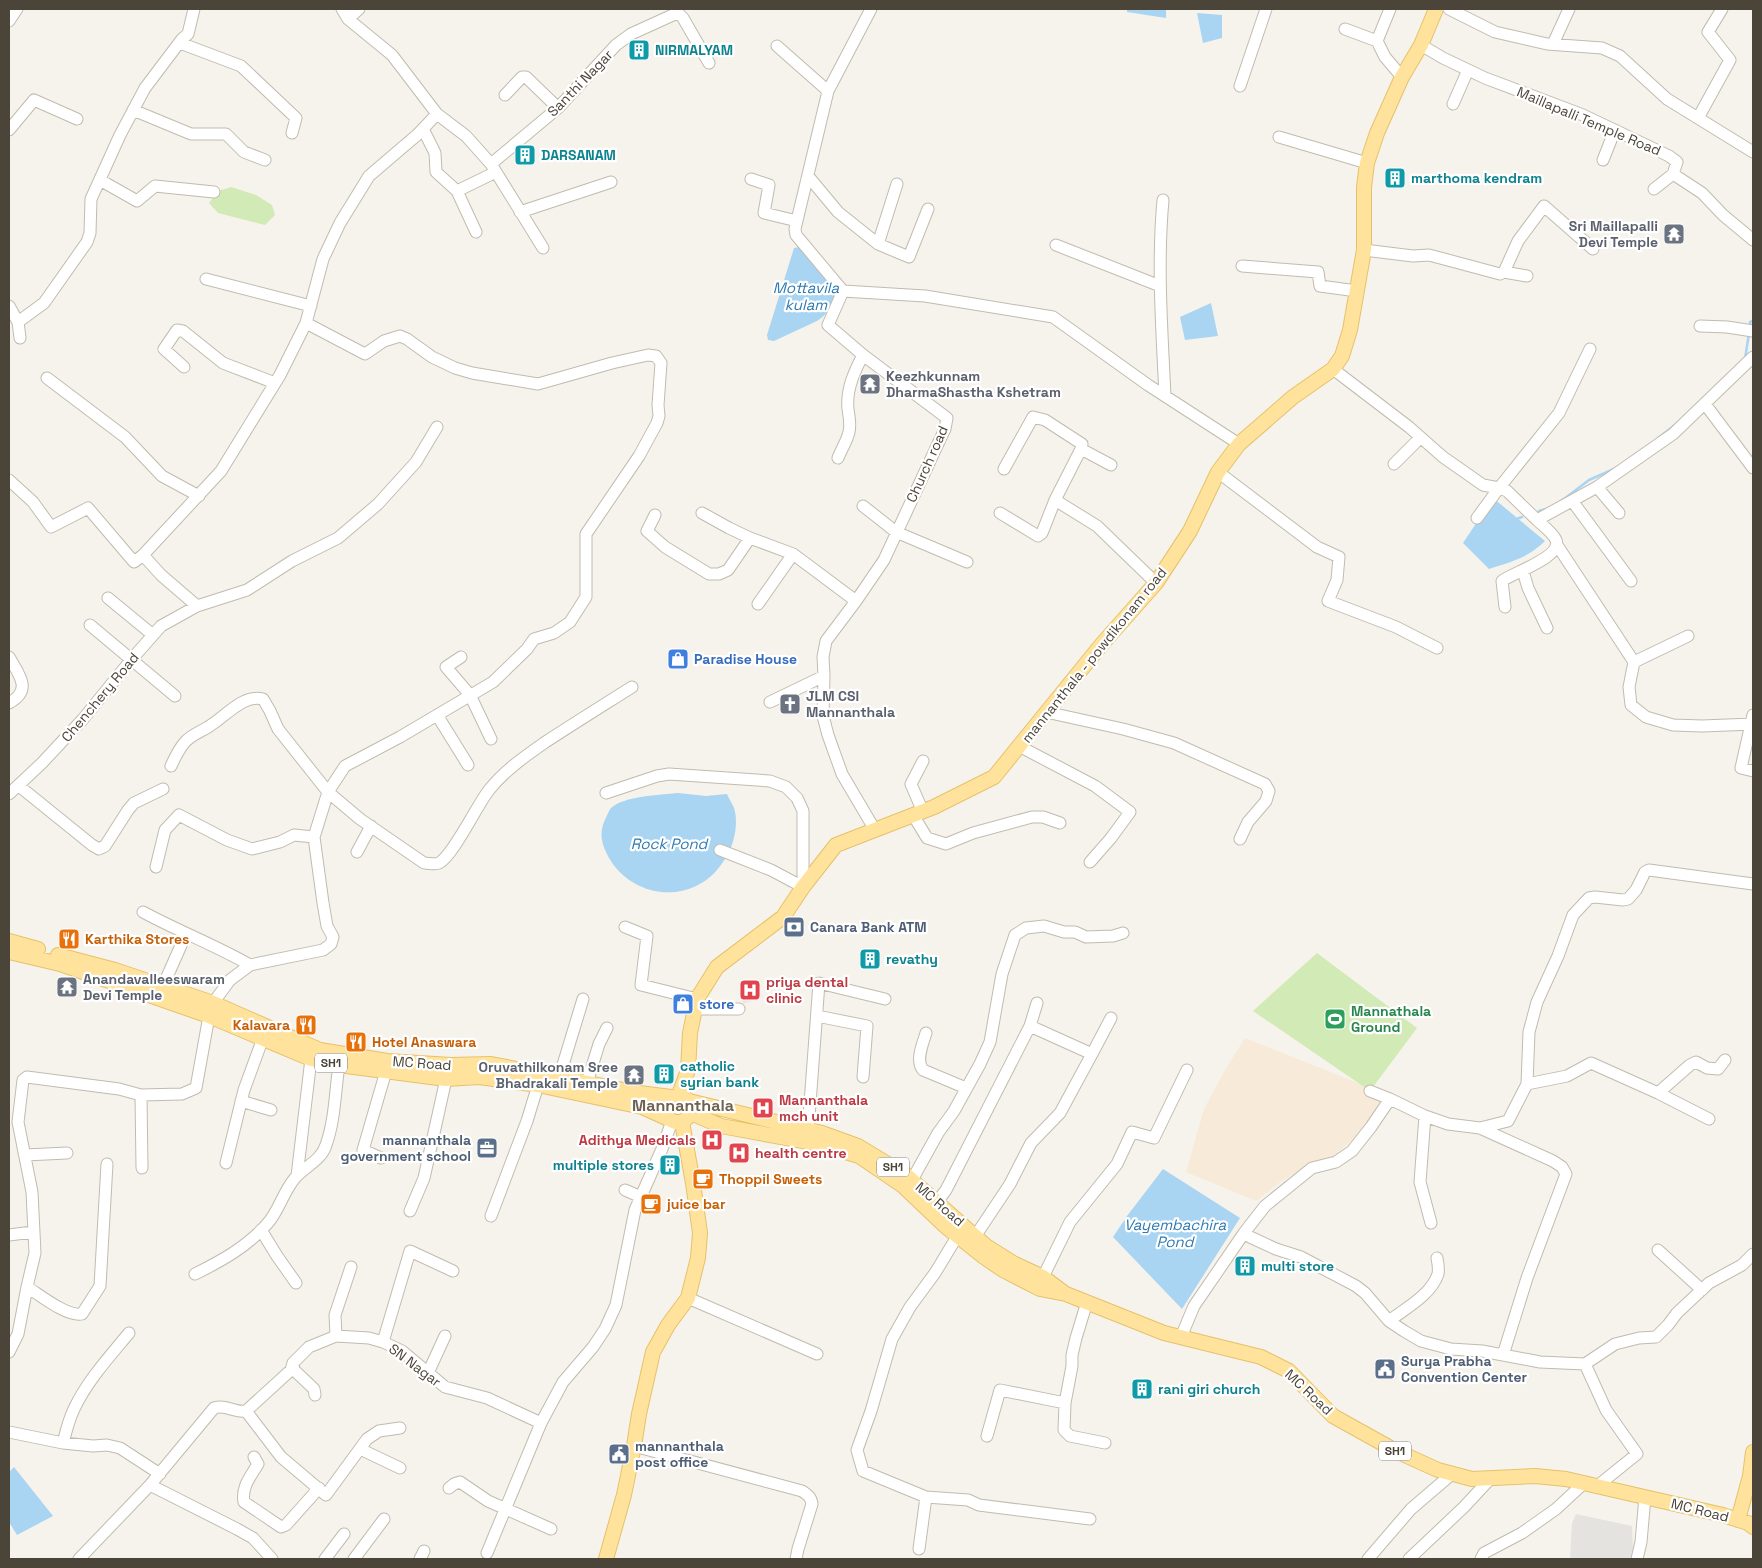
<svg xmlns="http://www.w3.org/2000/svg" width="1762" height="1568" font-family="'Space Grotesk',sans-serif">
  <rect width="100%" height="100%" fill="#f6f3ec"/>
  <path fill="#f7ead8" d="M1245,1038L1368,1087L1381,1099L1371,1118L1354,1138L1332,1158L1305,1168L1283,1180L1256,1201L1186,1172L1204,1109L1225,1070Z"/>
  <path fill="#f6e3e0" d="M757,982L762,997L743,1004L739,983Z"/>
  <path fill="#d2eab5" d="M231,187L256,195L272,205L275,215L265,225L218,213L209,203L218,191Z
    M1317,953L1417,1028L1370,1091L1253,1011Z"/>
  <path fill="#e5e3e0" d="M1576,1514L1632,1526L1633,1548L1630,1559H1570L1572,1523Z"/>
  <path fill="#a9d4f2" d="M1127,9H1166V18L1127,12Z
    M1197,13L1222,15V38L1203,43Z
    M799,247L836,292C834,304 828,314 817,321L774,341L768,340L767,335L794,248Z
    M1211,303L1218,336L1185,340L1180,317Z
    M1493,498L1545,541C1528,558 1511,562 1489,569L1463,543Z
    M678,793L706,796L727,794C729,799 732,803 734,808C739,823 734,846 725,859C718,870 710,879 698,885C666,902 626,888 609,858C602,845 599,835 604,822C606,818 608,812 611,808C624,796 660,795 678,793Z
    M1163,1169L1240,1218L1182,1309L1113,1237L1127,1216Z
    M14,1467L53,1516L17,1535L9,1522V1472Z"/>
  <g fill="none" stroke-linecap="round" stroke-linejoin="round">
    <path stroke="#a9d4f2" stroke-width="2.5" d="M1750,327V322L1753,321
      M1745,359L1749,333
      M1658,438L1675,425
      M1560,502L1589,480L1614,469
      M1539,511L1546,509
      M1514,520L1522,517"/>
    <g stroke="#c2bbae" stroke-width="13">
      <path id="minor" d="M342,9L348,19L392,55L437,114L417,135L369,176L340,223L323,259L306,323L280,375L221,471L143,555L161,575L197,606L247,590L292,561L338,538L378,504L416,462L437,427
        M1449,9L1495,32L1547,44L1602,48L1620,56L1667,99L1753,152
        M348,19L359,9
        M9,21L17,9
        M1345,29L1377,41L1385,57L1402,77
        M1377,41L1390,9
        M180,43L241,66L296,118L292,133
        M1553,44L1569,9
        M1421,45L1443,58L1485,78L1583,115L1669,156L1677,162L1673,174L1702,193L1723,215L1753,240
        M777,46L828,91
        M1240,86L1266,9
        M505,95L522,77H526L558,108
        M1453,104L1468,70
        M133,110L191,134H226L244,152L265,160
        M437,114L466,136L491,164L543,248
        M1698,118L1730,60L1708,32L1722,9
        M423,129L435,153L436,172L457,191L476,232
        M9,130L34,100L77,119
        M1279,137L1367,163
        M1603,160L1615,130
        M491,164L558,108L616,45L631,34L675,14L680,15L683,18L709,63
        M808,176L838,212L878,244L909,257L928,209
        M751,179L769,185L764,213L797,221
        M100,180L137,201L155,186L214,192
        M1654,189L1673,174
        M457,191L496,172
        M1163,200C1157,265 1162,331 1165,396
        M520,212L611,182
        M878,244L897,184
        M1056,245L1160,286
        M1364,250L1413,256L1429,255L1500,274L1504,272L1518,241L1544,206L1593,249
        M1242,266L1318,272L1320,286L1357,291
        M1504,272L1527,276
        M206,279L311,306
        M843,291L828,325L863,355L947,418L945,429L936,448L884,560L856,601L826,641L823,657L824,676L823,716L828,735L842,774L875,830
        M843,291L925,296L1053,317L1148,385L1239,444
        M843,291L796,235L795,229L828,91L871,9
        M9,306L18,322
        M1700,326L1727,327L1753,331
        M20,338L18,322L44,303L87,242L90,233L91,199L120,135L145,88L182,39L188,34L194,9
        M184,367L164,349L177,330L183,331L223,363L275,383
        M1333,369L1409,427L1443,457L1483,485L1499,488L1507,491L1537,520L1597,487L1673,434L1753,357
        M47,378L125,437L162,476L199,496
        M1705,404L1753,468
        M838,458C841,450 847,441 849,432C851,424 849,417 848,409C846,390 854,372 863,355
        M1394,464L1420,438
        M1004,469L1033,417L1045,420L1082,444L1081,449
        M1218,472L1317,547L1339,557L1337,580L1328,601L1396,627L1437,648
        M9,480L33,502L51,527L88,508L134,562L143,555
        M1597,487L1619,513
        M1055,500L1097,526L1156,583
        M1573,502L1631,581
        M863,506L896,532L967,562
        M702,513L729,528L750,538L793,554L856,601
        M1000,513L1038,536L1042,533L1055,500L1081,449L1111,465
        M655,515L647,531L665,547L709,574H719L728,570L750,538
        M1477,518L1499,488L1559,413L1590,349
        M1557,545L1634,662L1629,687L1631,705L1646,717L1673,725L1702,726L1753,724
        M1523,571L1528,588L1547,628
        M108,598L153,635
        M758,604L793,554
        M1505,607L1502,581C1512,573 1563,557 1556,540C1553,533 1543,526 1537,520
        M90,625L175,696
        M9,657C19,675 33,690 9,703
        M461,657L446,667L470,695L491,739
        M1634,662L1688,636
        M770,702L824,676
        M1046,712L1123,729L1174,743L1265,784L1269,791L1266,801L1248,822L1240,839
        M437,715L468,765
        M1753,715L1741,768L1753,771
        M1019,746L1095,786L1130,812L1111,838L1090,862
        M923,761L911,784L923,812
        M171,766C175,757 179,749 185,742C192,734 203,731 211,725C226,716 243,694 263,699L270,711L278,729L328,792L360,819L424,863C429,863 435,865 439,863C453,856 477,805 489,790C504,771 524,757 544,743C573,724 602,706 632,687
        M19,786L92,845L99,849L105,846L128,810L134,803L163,789
        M606,793L657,776L669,774L770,781L786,787L797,798L803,811V887L771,870L720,850
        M9,794L42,763L83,719L131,660L161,626L197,606
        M913,815L927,838L946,844L973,833L1032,817H1043L1060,823
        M357,852L371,826
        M156,867L165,830L179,815L227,840L252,849L280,842L294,835L314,837
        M143,912C178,931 215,945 250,965
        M625,927L647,936L641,985L697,999
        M163,986L186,934
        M695,1009H739
        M817,1016L867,1026L863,1077
        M1030,1026L1037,1003
        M926,1033C923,1043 915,1061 923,1070L966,1088
        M1092,1054L1111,1018
        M559,1078L583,999
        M587,1083L599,1044L607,1028
        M1527,1084L1529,1032L1537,1002L1558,956L1573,915L1589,898L1595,897L1623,900L1628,899L1636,890L1645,872L1649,870L1753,884
        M1658,1093L1690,1065L1696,1062L1707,1068L1718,1069L1725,1060
        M141,1095L142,1168
        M1390,1099L1425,1116L1448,1124L1480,1128L1553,1161L1562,1167L1566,1174L1527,1278L1503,1355
        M241,1101L271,1110
        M1425,1116L1420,1182L1431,1223
        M1480,1128L1508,1121L1527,1084L1567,1076L1591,1063L1658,1093L1709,1119
        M808,1130L819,983L885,999
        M25,1155L67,1153
        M381,1158L363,1150L386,1071
        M226,1163L244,1090L263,1038
        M297,1176L311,1059
        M912,1180L938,1133L954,1111L980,1064L990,1042L1002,974L1015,935L1026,928L1044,926L1064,932H1075L1086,937L1113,936L1123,933
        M625,1190L641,1197
        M937,1202L946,1190L1030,1026L1092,1054L1060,1113L1031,1143L1010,1184L976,1235
        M410,1211L424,1178L446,1079
        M491,1216L527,1121L538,1085
        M261,1230L277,1256L296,1283
        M1244,1233L1250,1237L1276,1249L1301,1257L1356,1286L1365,1293L1389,1321L1404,1331L1421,1341L1451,1349L1482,1351L1540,1362L1585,1364L1615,1344L1639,1338L1656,1337L1668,1325L1677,1313L1709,1283L1742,1265L1753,1254
        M9,1235L33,1232
        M1658,1250L1702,1290
        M195,1274C221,1261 247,1247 267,1224C279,1211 283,1192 295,1178C305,1166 321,1161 326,1145C335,1120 335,1092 339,1065
        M1043,1277L1070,1222L1117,1164L1132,1132L1154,1138L1187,1070
        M27,1287C40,1295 67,1317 82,1314L100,1286L107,1164
        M688,1298L817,1354
        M1087,1302L1076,1338L1072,1355V1366L1065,1403L1064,1430L1070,1436L1105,1443
        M1389,1321C1406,1308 1431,1295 1438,1274C1439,1269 1438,1263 1437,1258
        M336,1336L335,1315L351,1267
        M1181,1337L1194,1306L1244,1233L1265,1206L1312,1168L1336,1162L1352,1151L1371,1127L1390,1099L1370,1091
        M383,1342L410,1251L453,1271
        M9,1352L18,1334L27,1287L35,1253L32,1192L18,1122L23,1080L27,1077L119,1089L141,1095L182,1094L196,1088L209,1016L213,1003L230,980L250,965L323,950L331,944L333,937L327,926L323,903L314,837L328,792L345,766L400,737L493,682L527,649L534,639L554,633L570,622L586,597V534L639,456L657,423L659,416L658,405L661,363L656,356L648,355L612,363L538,384L472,373L455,368L432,357L407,339L400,336L384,341L365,354L306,323
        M293,1363L294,1370L314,1389L315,1395
        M1585,1364L1606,1410L1637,1454L1596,1487
        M428,1373L445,1336
        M246,1411L281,1457L326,1495L367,1439L379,1431L400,1428
        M9,1432L63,1443L93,1446L107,1445L120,1448L160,1474
        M987,1436L1000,1390L1065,1403
        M63,1443C66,1431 69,1419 74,1409C87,1381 110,1356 129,1333
        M634,1446L802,1491C808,1495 811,1497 812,1504L798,1549L796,1559
        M360,1449L400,1468
        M254,1457L258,1464C251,1476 241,1487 244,1502L281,1527L286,1525L319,1488
        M150,1485L237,1529L253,1538L272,1559
        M449,1488L454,1484L460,1482L488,1501L551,1529
        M926,1497L863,1471L857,1450L871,1411L892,1339L910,1307L935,1273L958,1235
        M919,1549L926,1497L968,1500L979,1505L1090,1519
        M487,1553L541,1423
        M79,1559L150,1485L214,1408C226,1404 235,1413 246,1411L291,1370L293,1363L309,1347L336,1336L369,1338L383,1342L402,1351L445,1387L487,1398L541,1423L563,1382L593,1347L605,1329L616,1305L635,1210L662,1149L672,1121
        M325,1559L344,1534
        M354,1559L384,1519
        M420,1559L424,1551
        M1368,1559L1411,1509L1453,1473
        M1409,1559L1464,1507L1490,1479
        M1481,1559L1484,1553L1522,1533L1556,1509L1583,1484
        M1637,1559L1641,1542L1645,1497"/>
    </g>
    <g stroke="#e6c16a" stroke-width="16">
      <path id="major" d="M9,941L38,949
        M9,952L60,964L209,1016L311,1059L339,1065L446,1079L479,1077L538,1085L642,1107L675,1122H682L687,1118L691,1113L692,1109L689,1101L683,1096L671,1097C665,1103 664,1109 667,1117
        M58,955L115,970L213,1003L320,1050L387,1061L451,1065L491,1064L639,1093L671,1097
        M679,1095L688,1070L690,1033L697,999L717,967L783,917L803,887L836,845L934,807L994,777L1102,644L1156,583L1190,531L1218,472L1239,444L1293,397L1333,369L1342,356L1350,330L1364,250V187L1367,163L1377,133L1402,77L1421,45L1436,9
        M689,1101L822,1133L858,1146L906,1175L986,1246L1013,1263L1043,1277L1063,1292
        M691,1113L721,1126L819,1144L859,1156L903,1186L945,1226L984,1257L1003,1270L1040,1289L1066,1294L1164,1333L1261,1357L1289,1371L1333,1416L1396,1451L1438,1470L1472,1479L1535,1476L1566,1479L1723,1515L1748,1523L1753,1527
        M1738,1520L1750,1476L1753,1452
        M606,1559L624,1495L634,1446L639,1414L653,1352L668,1325L688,1298L698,1258L700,1233L693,1183L682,1122"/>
    </g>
    <use href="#minor" stroke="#fff" stroke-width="11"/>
    <use href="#major" stroke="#ffe39c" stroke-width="14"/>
  </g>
  <defs>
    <g id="building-square" transform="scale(1.125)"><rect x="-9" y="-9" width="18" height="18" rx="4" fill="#0f9aa8" stroke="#fff"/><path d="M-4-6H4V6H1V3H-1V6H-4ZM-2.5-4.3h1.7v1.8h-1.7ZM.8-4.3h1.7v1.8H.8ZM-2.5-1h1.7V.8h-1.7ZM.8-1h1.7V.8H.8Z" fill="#fff"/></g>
    <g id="temple-square" transform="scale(1.125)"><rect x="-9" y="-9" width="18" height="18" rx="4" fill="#6b7280" stroke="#fff"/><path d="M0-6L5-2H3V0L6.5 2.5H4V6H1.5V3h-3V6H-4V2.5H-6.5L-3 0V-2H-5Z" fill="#fff"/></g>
    <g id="shop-square" transform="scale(1.125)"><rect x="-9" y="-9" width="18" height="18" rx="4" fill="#3f7fe0" stroke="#fff"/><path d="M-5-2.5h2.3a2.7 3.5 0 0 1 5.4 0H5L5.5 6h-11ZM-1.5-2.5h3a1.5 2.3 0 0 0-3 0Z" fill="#fff"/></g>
    <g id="church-square" transform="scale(1.125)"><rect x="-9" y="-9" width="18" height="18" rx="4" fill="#6b7280" stroke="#fff"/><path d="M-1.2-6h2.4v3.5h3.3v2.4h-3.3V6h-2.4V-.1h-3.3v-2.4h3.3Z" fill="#fff"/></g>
    <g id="bank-square" transform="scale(1.125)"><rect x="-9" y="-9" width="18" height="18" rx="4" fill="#5c6f8a" stroke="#fff"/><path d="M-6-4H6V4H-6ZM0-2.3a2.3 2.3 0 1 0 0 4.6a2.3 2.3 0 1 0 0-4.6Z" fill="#fff"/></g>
    <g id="restaurant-square" transform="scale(1.125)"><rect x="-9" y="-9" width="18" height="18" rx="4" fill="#e8710a" stroke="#fff"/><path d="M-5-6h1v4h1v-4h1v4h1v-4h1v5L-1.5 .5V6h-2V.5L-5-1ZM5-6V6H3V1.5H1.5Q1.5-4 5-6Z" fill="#fff"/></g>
    <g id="hospital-square" transform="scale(1.125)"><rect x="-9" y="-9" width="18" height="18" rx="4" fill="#e0444e" stroke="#fff"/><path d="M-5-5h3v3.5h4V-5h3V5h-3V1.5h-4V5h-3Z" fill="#fff"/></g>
    <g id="stadium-square" transform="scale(1.125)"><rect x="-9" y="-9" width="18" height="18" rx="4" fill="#2e9e5b" stroke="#fff"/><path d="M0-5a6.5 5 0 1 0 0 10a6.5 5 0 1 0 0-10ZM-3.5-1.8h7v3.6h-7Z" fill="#fff"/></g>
    <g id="office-square" transform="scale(1.125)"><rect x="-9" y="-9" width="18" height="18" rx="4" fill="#5c6f8a" stroke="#fff"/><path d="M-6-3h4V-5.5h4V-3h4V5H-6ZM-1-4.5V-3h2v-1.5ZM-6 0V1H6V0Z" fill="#fff"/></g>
    <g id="cafe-square" transform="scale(1.125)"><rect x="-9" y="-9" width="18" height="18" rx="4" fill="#e8710a" stroke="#fff"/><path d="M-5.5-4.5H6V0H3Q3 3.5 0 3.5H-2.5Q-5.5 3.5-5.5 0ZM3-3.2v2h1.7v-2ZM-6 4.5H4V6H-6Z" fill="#fff"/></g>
    <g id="civic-square" transform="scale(1.125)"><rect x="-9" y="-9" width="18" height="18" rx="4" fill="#5c6f8a" stroke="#fff"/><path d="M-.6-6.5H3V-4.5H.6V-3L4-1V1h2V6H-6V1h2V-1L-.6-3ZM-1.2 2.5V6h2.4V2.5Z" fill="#fff"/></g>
  </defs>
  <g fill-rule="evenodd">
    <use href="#building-square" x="639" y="50"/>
    <use href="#building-square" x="525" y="155"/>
    <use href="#building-square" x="1395" y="178"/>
    <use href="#temple-square" x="1674" y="234"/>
    <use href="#temple-square" x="870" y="384"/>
    <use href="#shop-square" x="678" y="659"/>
    <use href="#church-square" x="790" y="704"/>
    <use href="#bank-square" x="794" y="927"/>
    <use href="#restaurant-square" x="69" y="939"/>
    <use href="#building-square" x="870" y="959"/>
    <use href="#temple-square" x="67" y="987"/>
    <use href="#hospital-square" x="750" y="990"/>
    <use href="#shop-square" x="683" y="1004"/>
    <use href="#stadium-square" x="1335" y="1019"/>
    <use href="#restaurant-square" x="306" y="1025"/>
    <use href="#restaurant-square" x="356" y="1042"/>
    <use href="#building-square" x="664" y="1074"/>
    <use href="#temple-square" x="634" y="1075"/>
    <use href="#hospital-square" x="763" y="1108"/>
    <use href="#hospital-square" x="712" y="1140"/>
    <use href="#office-square" x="487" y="1148"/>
    <use href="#hospital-square" x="739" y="1153"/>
    <use href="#building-square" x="670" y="1165"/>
    <use href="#cafe-square" x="703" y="1179"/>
    <use href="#cafe-square" x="651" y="1204"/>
    <use href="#building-square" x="1245" y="1266"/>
    <use href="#civic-square" x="1385" y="1369"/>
    <use href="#building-square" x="1142" y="1389"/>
    <use href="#civic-square" x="619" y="1454"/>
  </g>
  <g text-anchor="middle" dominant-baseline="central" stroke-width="4.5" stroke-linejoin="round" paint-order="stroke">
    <g fill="#fff" stroke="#817c74" stroke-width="1">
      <rect x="315" y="1053.5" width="32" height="19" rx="4"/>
      <rect x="877" y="1157.5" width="32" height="19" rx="4"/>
      <rect x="1379" y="1441.5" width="32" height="19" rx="4"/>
    </g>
    <g font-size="12" font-weight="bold" fill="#4b4439">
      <text x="331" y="1063">SH1</text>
      <text x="893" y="1167">SH1</text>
      <text x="1395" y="1451">SH1</text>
    </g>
    <g font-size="14" font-weight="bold" fill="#0d838f" stroke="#fff" text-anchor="start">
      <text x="655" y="50">NIRMALYAM</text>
      <text x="541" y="155">DARSANAM</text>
      <text x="1411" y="178">marthoma kendram</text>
      <text x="886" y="959">revathy</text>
      <text x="680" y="1066">catholic<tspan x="680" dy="16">syrian bank</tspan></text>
      <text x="654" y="1165" text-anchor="end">multiple stores</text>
      <text x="1261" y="1266">multi store</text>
      <text x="1158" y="1389">rani giri church</text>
    </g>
    <g font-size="14" fill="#4b4439" stroke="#fff">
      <text transform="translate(580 83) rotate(-46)">Santhi Nagar</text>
      <text transform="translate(1589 121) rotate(23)">Maillapalli Temple Road</text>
      <text transform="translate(927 464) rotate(-66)">Church road</text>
      <text transform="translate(1094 655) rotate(-51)">mannanthala - powdikonam road</text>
      <text transform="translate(100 697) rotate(-50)">Chenchery Road</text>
      <text transform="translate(422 1063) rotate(4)">MC Road</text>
      <text transform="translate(940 1204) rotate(41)">MC Road</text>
      <text transform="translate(415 1365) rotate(37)">SN Nagar</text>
      <text transform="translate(1309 1392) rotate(43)">MC Road</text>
      <text transform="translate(1700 1510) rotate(14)">MC Road</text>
    </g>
    <g font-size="14" font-weight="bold" fill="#5b616d" stroke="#fff" text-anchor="start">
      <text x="1658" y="226" text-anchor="end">Sri Maillapalli<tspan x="1658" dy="16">Devi Temple</tspan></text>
      <text x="886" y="376">Keezhkunnam<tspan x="886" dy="16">DharmaShastha Kshetram</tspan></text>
      <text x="806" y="696">JLM CSI<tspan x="806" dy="16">Mannanthala</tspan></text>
      <text x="83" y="979">Anandavalleeswaram<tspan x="83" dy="16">Devi Temple</tspan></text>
      <text x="618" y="1067" text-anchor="end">Oruvathilkonam Sree<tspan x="618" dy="16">Bhadrakali Temple</tspan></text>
    </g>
    <g font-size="14" font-weight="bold" fill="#366cbe" stroke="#fff" text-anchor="start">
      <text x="694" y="659">Paradise House</text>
      <text x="699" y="1004">store</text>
    </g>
    <g font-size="14" font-weight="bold" fill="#4e5e75" stroke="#fff" text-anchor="start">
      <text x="810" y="927">Canara Bank ATM</text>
      <text x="471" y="1140" text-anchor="end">mannanthala<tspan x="471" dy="16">government school</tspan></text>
      <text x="1401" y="1361">Surya Prabha<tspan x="1401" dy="16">Convention Center</tspan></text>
      <text x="635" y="1446">mannanthala<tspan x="635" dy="16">post office</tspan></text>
    </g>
    <g font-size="14" font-weight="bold" fill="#c56008" stroke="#fff" text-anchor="start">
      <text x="85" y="939">Karthika Stores</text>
      <text x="290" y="1025" text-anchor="end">Kalavara</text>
      <text x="372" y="1042">Hotel Anaswara</text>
      <text x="719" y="1179">Thoppil Sweets</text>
      <text x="667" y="1204">juice bar</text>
    </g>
    <g font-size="14" font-weight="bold" fill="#be3a42" stroke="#fff" text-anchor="start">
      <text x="766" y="982">priya dental<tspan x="766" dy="16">clinic</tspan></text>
      <text x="779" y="1100">Mannanthala<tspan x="779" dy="16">mch unit</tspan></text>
      <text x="696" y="1140" text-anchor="end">Adithya Medicals</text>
      <text x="755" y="1153">health centre</text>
    </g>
    <g font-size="14" font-weight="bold" fill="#27864d" stroke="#fff" text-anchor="start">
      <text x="1351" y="1011">Mannathala<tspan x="1351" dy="16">Ground</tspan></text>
    </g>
    <g font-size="15" font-style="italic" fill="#2e7ab2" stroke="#fff">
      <text x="806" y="287">Mottavila<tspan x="806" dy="17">kulam</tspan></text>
      <text x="669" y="843">Rock Pond</text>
      <text x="1175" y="1224">Vayembachira<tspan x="1175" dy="17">Pond</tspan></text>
    </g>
    <g font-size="16" font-weight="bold" fill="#6e6250" stroke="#fff">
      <text x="683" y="1105">Mannanthala</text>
    </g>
  </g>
  <rect width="1762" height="1568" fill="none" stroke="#4b4439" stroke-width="20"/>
</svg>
